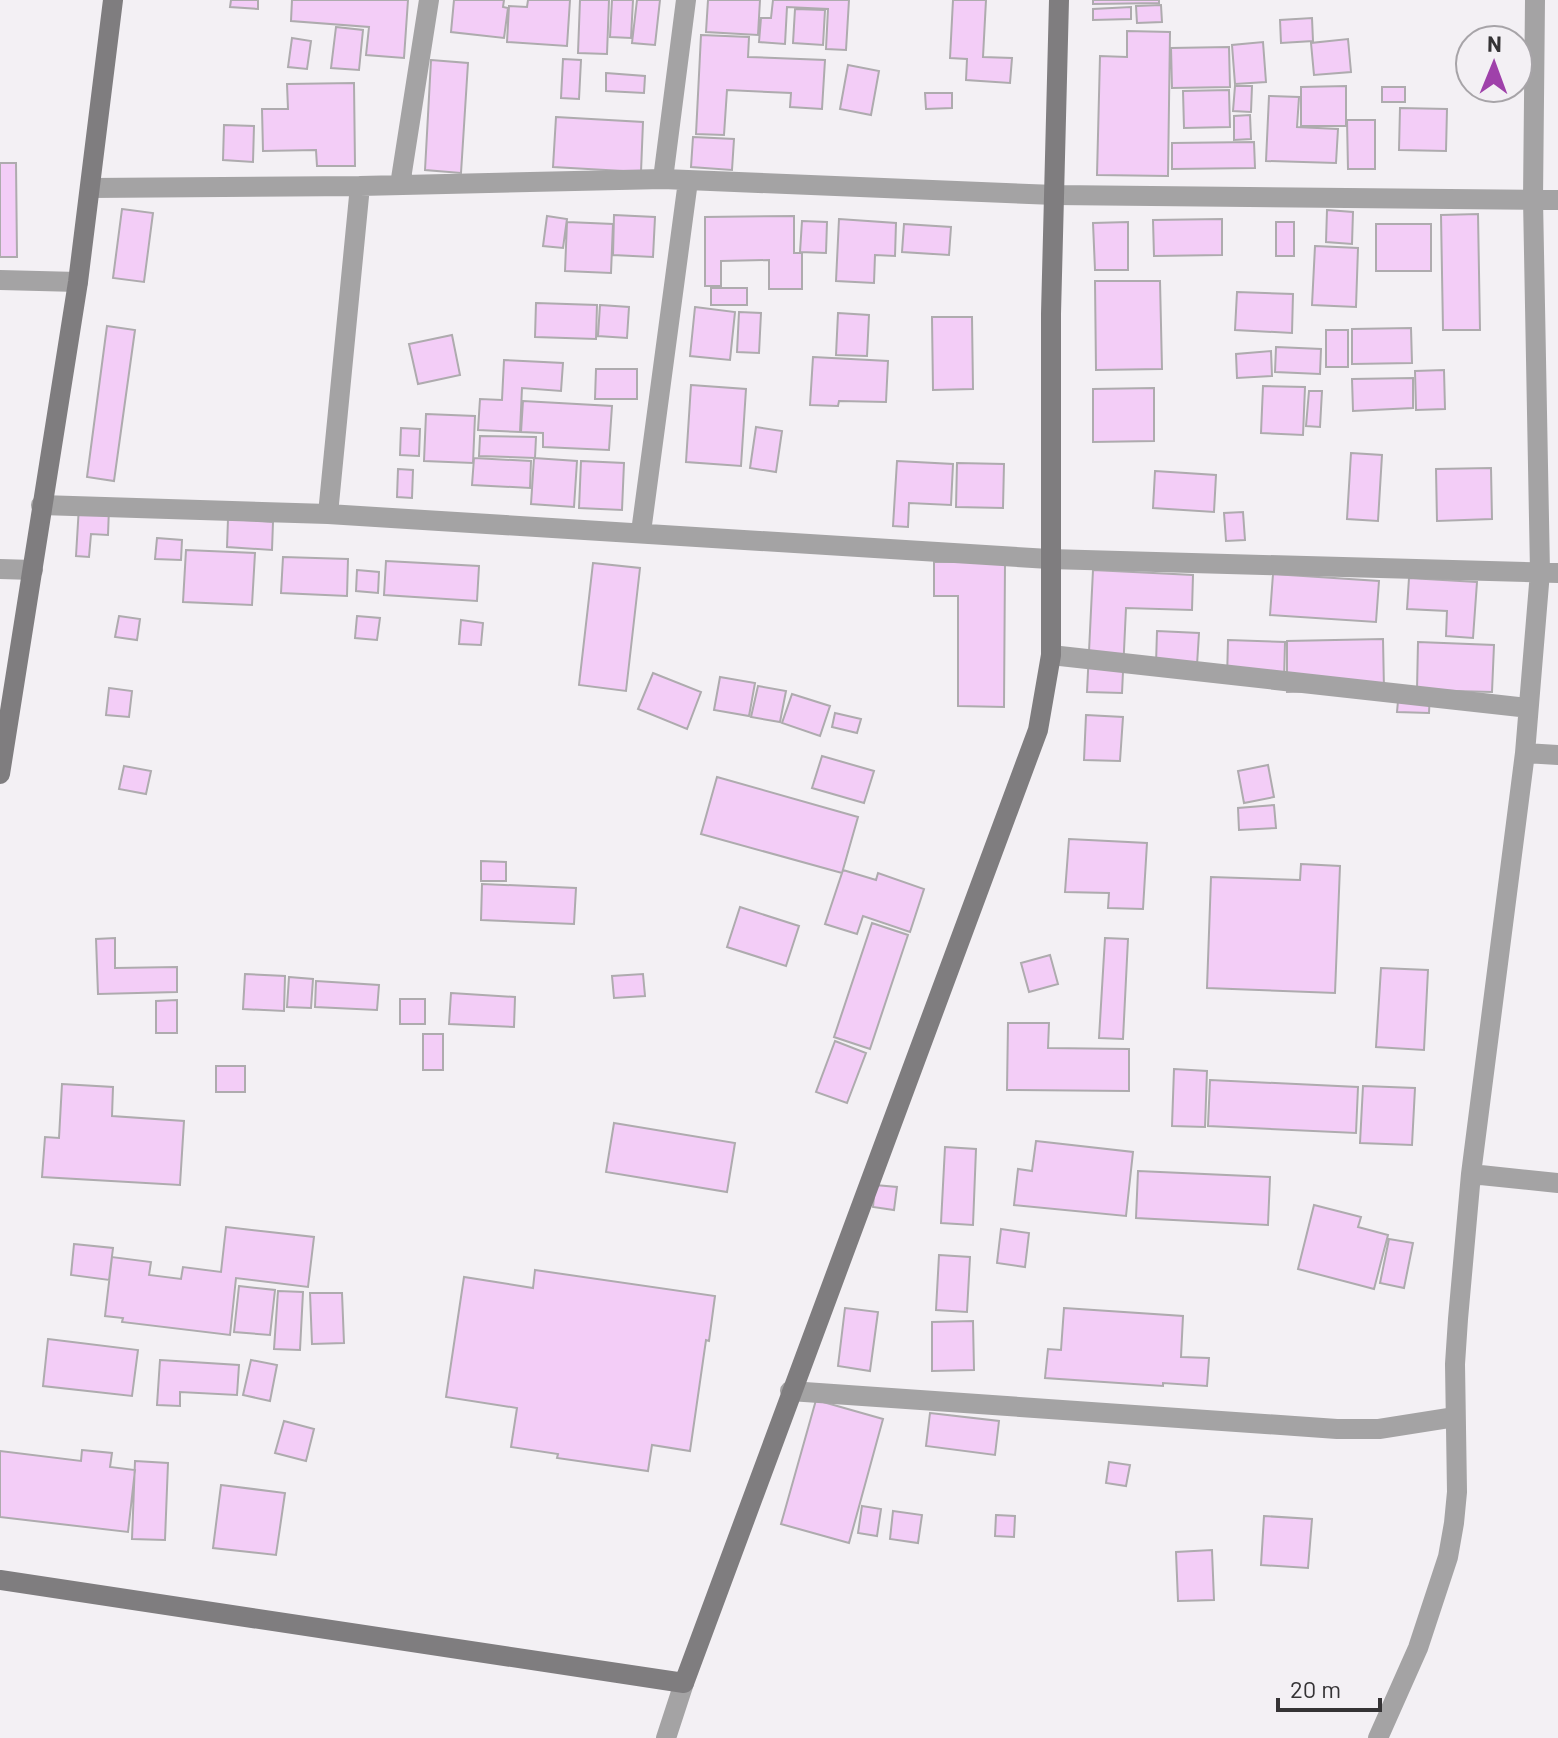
<svg xmlns="http://www.w3.org/2000/svg" width="1558" height="1738" font-family="Barlow,sans-serif">
  <rect width="100%" height="100%" fill="#f3f0f4"/>
  <path fill="#f3cdf7" stroke="#aeabae" stroke-width="2" d="M231,0H258V9L230,7Z
    M292,0H408L404,58L366,55L369,27L291,21Z
    M454,0H504L503,7L508,8L504,38L451,32Z
    M528,0H570L567,46L507,42L509,6L527,7Z
    M580,0H609L607,54L578,53Z
    M612,0H633L631,38L610,37Z
    M637,0H660L655,45L632,43Z
    M708,0H760L758,35L706,32Z
    M773,0H849L846,50L826,49L828,9L787,7L785,44L759,42L761,18H771Z
    M953,0H986L983,57L1012,58L1010,83L966,80L967,59L950,58Z
    M1093,0H1159V3L1093,4Z
    M1161,5L1162,22L1137,23L1136,6Z
    M1131,7V19L1093,20V9Z
    M795,9L825,10L823,45L793,43Z
    M1312,18L1313,41L1281,43L1280,20Z
    M336,27L363,30L359,70L331,68Z
    M1127,31L1170,32L1168,176L1097,175L1100,56L1127,57Z
    M701,35L749,37L748,57L825,60L822,109L790,107L791,93L727,90L724,135L696,134Z
    M292,38L311,41L307,69L288,67Z
    M1348,39L1351,72L1314,75L1311,43Z
    M1263,42L1266,82L1235,84L1232,45Z
    M1229,47L1230,87L1172,88L1171,48Z
    M563,59L581,60L579,99L561,98Z
    M431,60L468,63L461,173L425,170Z
    M848,65L879,71L871,115L840,109Z
    M606,73L645,76L644,93L606,91Z
    M354,83L355,166H317L316,150L263,151L262,109H288L287,84Z
    M1235,86H1252L1251,112L1233,111Z
    M1346,86V126H1301V87Z
    M1382,87H1405V102H1382Z
    M1229,90L1230,127L1184,128L1183,91Z
    M925,93H952V108L926,109Z
    M1269,96L1299,97L1297,127L1338,129L1336,163L1266,161Z
    M1400,108L1447,109L1446,151L1399,150Z
    M1250,115L1251,139L1234,140V116Z
    M556,117L643,122L641,172L553,167Z
    M1347,120H1375V169H1348Z
    M224,125L254,126L253,162L223,160Z
    M693,137L734,139L732,170L691,167Z
    M1254,142L1255,168L1172,169V143Z
    M0,163H16L17,257H0Z
    M122,209L153,213L144,282L113,278Z
    M1327,210L1353,212L1352,244L1326,242Z
    M1478,214L1480,330H1443L1441,215Z
    M614,215L655,217L653,257L613,255Z
    M547,216L567,219L563,248L543,246Z
    M794,216V253H802V289H769V260L721,261V286H705V217Z
    M839,219L896,223L895,256L875,255L874,283L836,281Z
    M1222,219V255L1154,256L1153,220Z
    M802,221L827,222L826,253L800,252Z
    M567,222L613,224L611,273L565,271Z
    M1128,222V270H1095L1093,223Z
    M1276,222H1294V256H1276Z
    M904,224L951,227L949,255L902,252Z
    M1376,224H1431V271H1376Z
    M1315,246L1358,248L1356,307L1312,305Z
    M1095,281H1160L1162,369L1096,370Z
    M711,288H747V305H711Z
    M1237,292L1293,294L1292,333L1235,330Z
    M536,303L597,305L596,339L535,337Z
    M600,305L629,307L627,338L598,336Z
    M695,307L735,312L730,360L690,356Z
    M739,312L761,313L759,353L737,352Z
    M838,313L869,315L867,356L836,355Z
    M932,317H972L973,389L933,390Z
    M107,326L135,330L114,481L87,477Z
    M1411,328L1412,363L1352,364V329Z
    M1326,330H1348V367H1326Z
    M452,335L460,375L418,384L409,344Z
    M1276,347L1321,349L1320,374L1275,372Z
    M1271,351L1272,376L1237,378L1236,354Z
    M813,357L888,361L886,402L839,401L838,406L810,405Z
    M504,360L563,363L561,391L522,388L520,432L478,430L480,399L502,400Z
    M596,369H637V399H595Z
    M1444,370L1445,409L1416,410L1415,371Z
    M1413,378V408L1353,411L1352,379Z
    M691,385L746,389L741,466L686,462Z
    M1263,386L1305,387L1303,435L1261,433Z
    M1154,388V441L1093,442V389Z
    M1309,391H1322L1320,427L1306,426Z
    M523,401L612,406L609,450L543,447V433L521,432Z
    M426,414L475,416L473,463L424,461Z
    M756,427L782,431L776,472L750,468Z
    M401,428L420,429L419,456L400,455Z
    M480,436L536,437L535,458L479,456Z
    M1351,453L1382,455L1378,521L1347,519Z
    M474,458L531,461L530,488L472,485Z
    M534,458L577,461L574,507L531,504Z
    M581,461L624,463L622,510L579,508Z
    M897,461L953,464L951,505L909,503L908,527L893,526Z
    M957,463L1004,464L1003,508L956,507Z
    M1491,468L1492,519L1437,521L1436,469Z
    M398,469L413,470L412,498L397,497Z
    M1155,471L1216,475L1214,512L1153,508Z
    M79,506L109,508L108,535L91,534L89,557L76,556Z
    M1243,512L1245,540L1226,541L1224,513Z
    M228,519L273,522L272,550L227,547Z
    M157,538L182,540L181,560L155,559Z
    M186,550L255,553L252,605L183,602Z
    M283,557L348,559L347,596L281,593Z
    M386,561L479,566L477,601L384,595Z
    M934,562H1005L1004,707L958,706V596H934Z
    M593,563L640,568L626,691L579,685Z
    M357,570L379,572L378,593L356,591Z
    M1093,570L1193,575L1192,610L1126,608L1122,693L1087,692Z
    M1273,574L1379,581L1376,622L1270,615Z
    M1409,578L1477,582L1473,638L1446,636L1447,611L1407,609Z
    M119,616L140,619L137,640L115,637Z
    M357,616L380,618L377,640L355,638Z
    M461,620L483,623L481,645L459,644Z
    M1157,631L1199,633L1197,665L1156,664Z
    M1383,639L1384,690L1287,692V641Z
    M1228,640L1285,642L1284,681L1227,679Z
    M1418,642L1494,645L1492,692L1417,690Z
    M653,673L701,692L687,729L638,709Z
    M720,677L755,683L749,716L714,710Z
    M758,686L786,691L780,722L751,717Z
    M109,688L132,691L129,717L106,715Z
    M1399,690L1430,691L1429,713L1397,712Z
    M792,694L830,706L820,736L782,723Z
    M835,713L861,719L857,733L832,727Z
    M1086,715L1123,717L1120,761L1084,760Z
    M822,756L874,771L864,803L812,788Z
    M1268,765L1274,797L1244,803L1238,771Z
    M124,766L151,771L146,794L119,789Z
    M717,777L858,817L842,873L701,834Z
    M1274,805L1276,828L1239,830L1238,808Z
    M1069,839L1147,843L1143,909L1108,908L1109,893L1065,892Z
    M481,861L506,862V881H481Z
    M1301,864L1340,866L1335,993L1207,988L1211,877L1300,880Z
    M843,870L876,880L878,873L924,889L910,932L863,916L857,934L825,924Z
    M482,884L576,888L574,924L481,920Z
    M740,907L799,926L786,966L727,947Z
    M872,923L908,935L870,1049L834,1037Z
    M115,938V968L177,967V992L98,994L96,939Z
    M1105,938L1128,939L1123,1039L1099,1038Z
    M1050,955L1058,984L1029,992L1021,963Z
    M1381,968L1428,970L1424,1050L1376,1047Z
    M245,974L285,976L284,1011L243,1009Z
    M643,974L645,996L614,998L612,976Z
    M289,977L313,979L311,1008L287,1007Z
    M316,981L379,985L377,1010L315,1007Z
    M451,993L515,997L514,1027L449,1024Z
    M400,999H425V1024H400Z
    M177,1000V1033H156V1001Z
    M1008,1023H1049L1048,1048L1129,1049V1091L1007,1090Z
    M423,1034H443V1070H423Z
    M835,1041L866,1053L847,1103L816,1092Z
    M216,1066H245V1092H216Z
    M1174,1069L1207,1071L1205,1127L1172,1126Z
    M1210,1080L1358,1087L1356,1133L1208,1126Z
    M62,1084L113,1087L112,1116L184,1121L180,1185L42,1177L45,1137L59,1138Z
    M1363,1086L1415,1088L1412,1145L1360,1143Z
    M614,1123L735,1143L727,1192L606,1172Z
    M1036,1141L1133,1152L1126,1216L1014,1205L1018,1169L1032,1171Z
    M945,1147L976,1149L973,1225L941,1223Z
    M1138,1171L1270,1177L1268,1225L1136,1218Z
    M875,1185L897,1187L894,1210L873,1207Z
    M1314,1205L1361,1217L1358,1227L1388,1235L1374,1289L1298,1269Z
    M226,1227L314,1237L308,1287L236,1278L230,1335L122,1322L123,1318L105,1316L112,1257L151,1262L149,1275L181,1279L183,1267L221,1272Z
    M1001,1229L1029,1233L1025,1267L997,1263Z
    M1389,1239L1413,1243L1404,1288L1380,1283Z
    M74,1244L113,1248L109,1280L71,1275Z
    M939,1255L970,1257L967,1312L936,1310Z
    M535,1270L715,1296L709,1341L706,1340L690,1451L652,1445L648,1471L557,1458L558,1454L511,1447L517,1408L446,1397L464,1277L533,1288Z
    M239,1286L275,1290L270,1335L234,1332Z
    M278,1291L303,1292L300,1350L274,1349Z
    M310,1293H342L344,1343L312,1344Z
    M845,1308L878,1312L870,1371L838,1366Z
    M1064,1308L1183,1316L1181,1357L1209,1358L1207,1386L1163,1383V1386L1045,1378L1048,1349L1061,1350Z
    M973,1321L974,1370L932,1371V1322Z
    M48,1339L138,1350L132,1396L43,1386Z
    M160,1360L239,1365L237,1395L180,1392V1406L157,1405Z
    M251,1360L277,1365L270,1401L243,1395Z
    M816,1400L883,1419L849,1543L781,1524Z
    M930,1413L999,1421L995,1455L926,1446Z
    M284,1421L314,1429L306,1461L275,1453Z
    M82,1450L112,1453L110,1467L135,1470L128,1532L0,1517V1451L81,1461Z
    M135,1461L168,1463L165,1540L132,1539Z
    M1109,1462L1130,1465L1126,1486L1106,1483Z
    M221,1485L285,1493L276,1555L213,1548Z
    M862,1506L881,1509L877,1536L858,1533Z
    M893,1511L922,1515L918,1543L890,1539Z
    M996,1515L1015,1516L1014,1537L995,1536Z
    M1264,1516L1312,1519L1308,1568L1261,1565Z
    M1212,1550L1214,1600L1178,1601L1176,1552Z"/>
  <g fill="none" stroke-linecap="round" stroke-linejoin="round">
    <path stroke="#a4a3a4" stroke-width="20" d="M663,179L686,0
      M400,185L429,0
      M90,188L360,186L663,179L1055,195L1558,200
      M0,280L78,282
      M41,505L328,514L1049,559L1558,573
      M328,514L360,186
      M641,532L688,181
      M0,569L33,570
      M1051,655L1528,708
      M1525,753L1558,755
      M1471,1174L1558,1183
      M790,1391L1337,1429H1379L1455,1417
      M666,1738L684,1683
      M1378,1738L1418,1648L1448,1557L1454,1523L1457,1492L1455,1364L1458,1319L1471,1174L1525,753L1540,572L1533,199L1535,0"/>
    <path stroke="#7f7d7f" stroke-width="20" d="M0,774L78,282L113,0
      M0,1580L684,1683L1038,730L1051,655V314L1059,0"/>
  </g>
  <g transform="translate(1494 64) rotate(1)"><circle r="38" fill="#f3f0f4" stroke="#a7a4a8" stroke-width="2"/>
  <path d="M0-6L14 30L0 20L-14 30Z" fill="#9f41aa"/>
  <text y="-12" font-size="22" font-weight="bold" text-anchor="middle" fill="#353335">N</text>
  </g>
  <path d="M1278 1698v12h102v-12" fill="none" stroke="#353335" stroke-width="4"/>
  <text x="1290" y="1698" font-size="24" fill="#353335" stroke="#f3f0f4" stroke-width="6" paint-order="stroke">20 m</text>
</svg>
